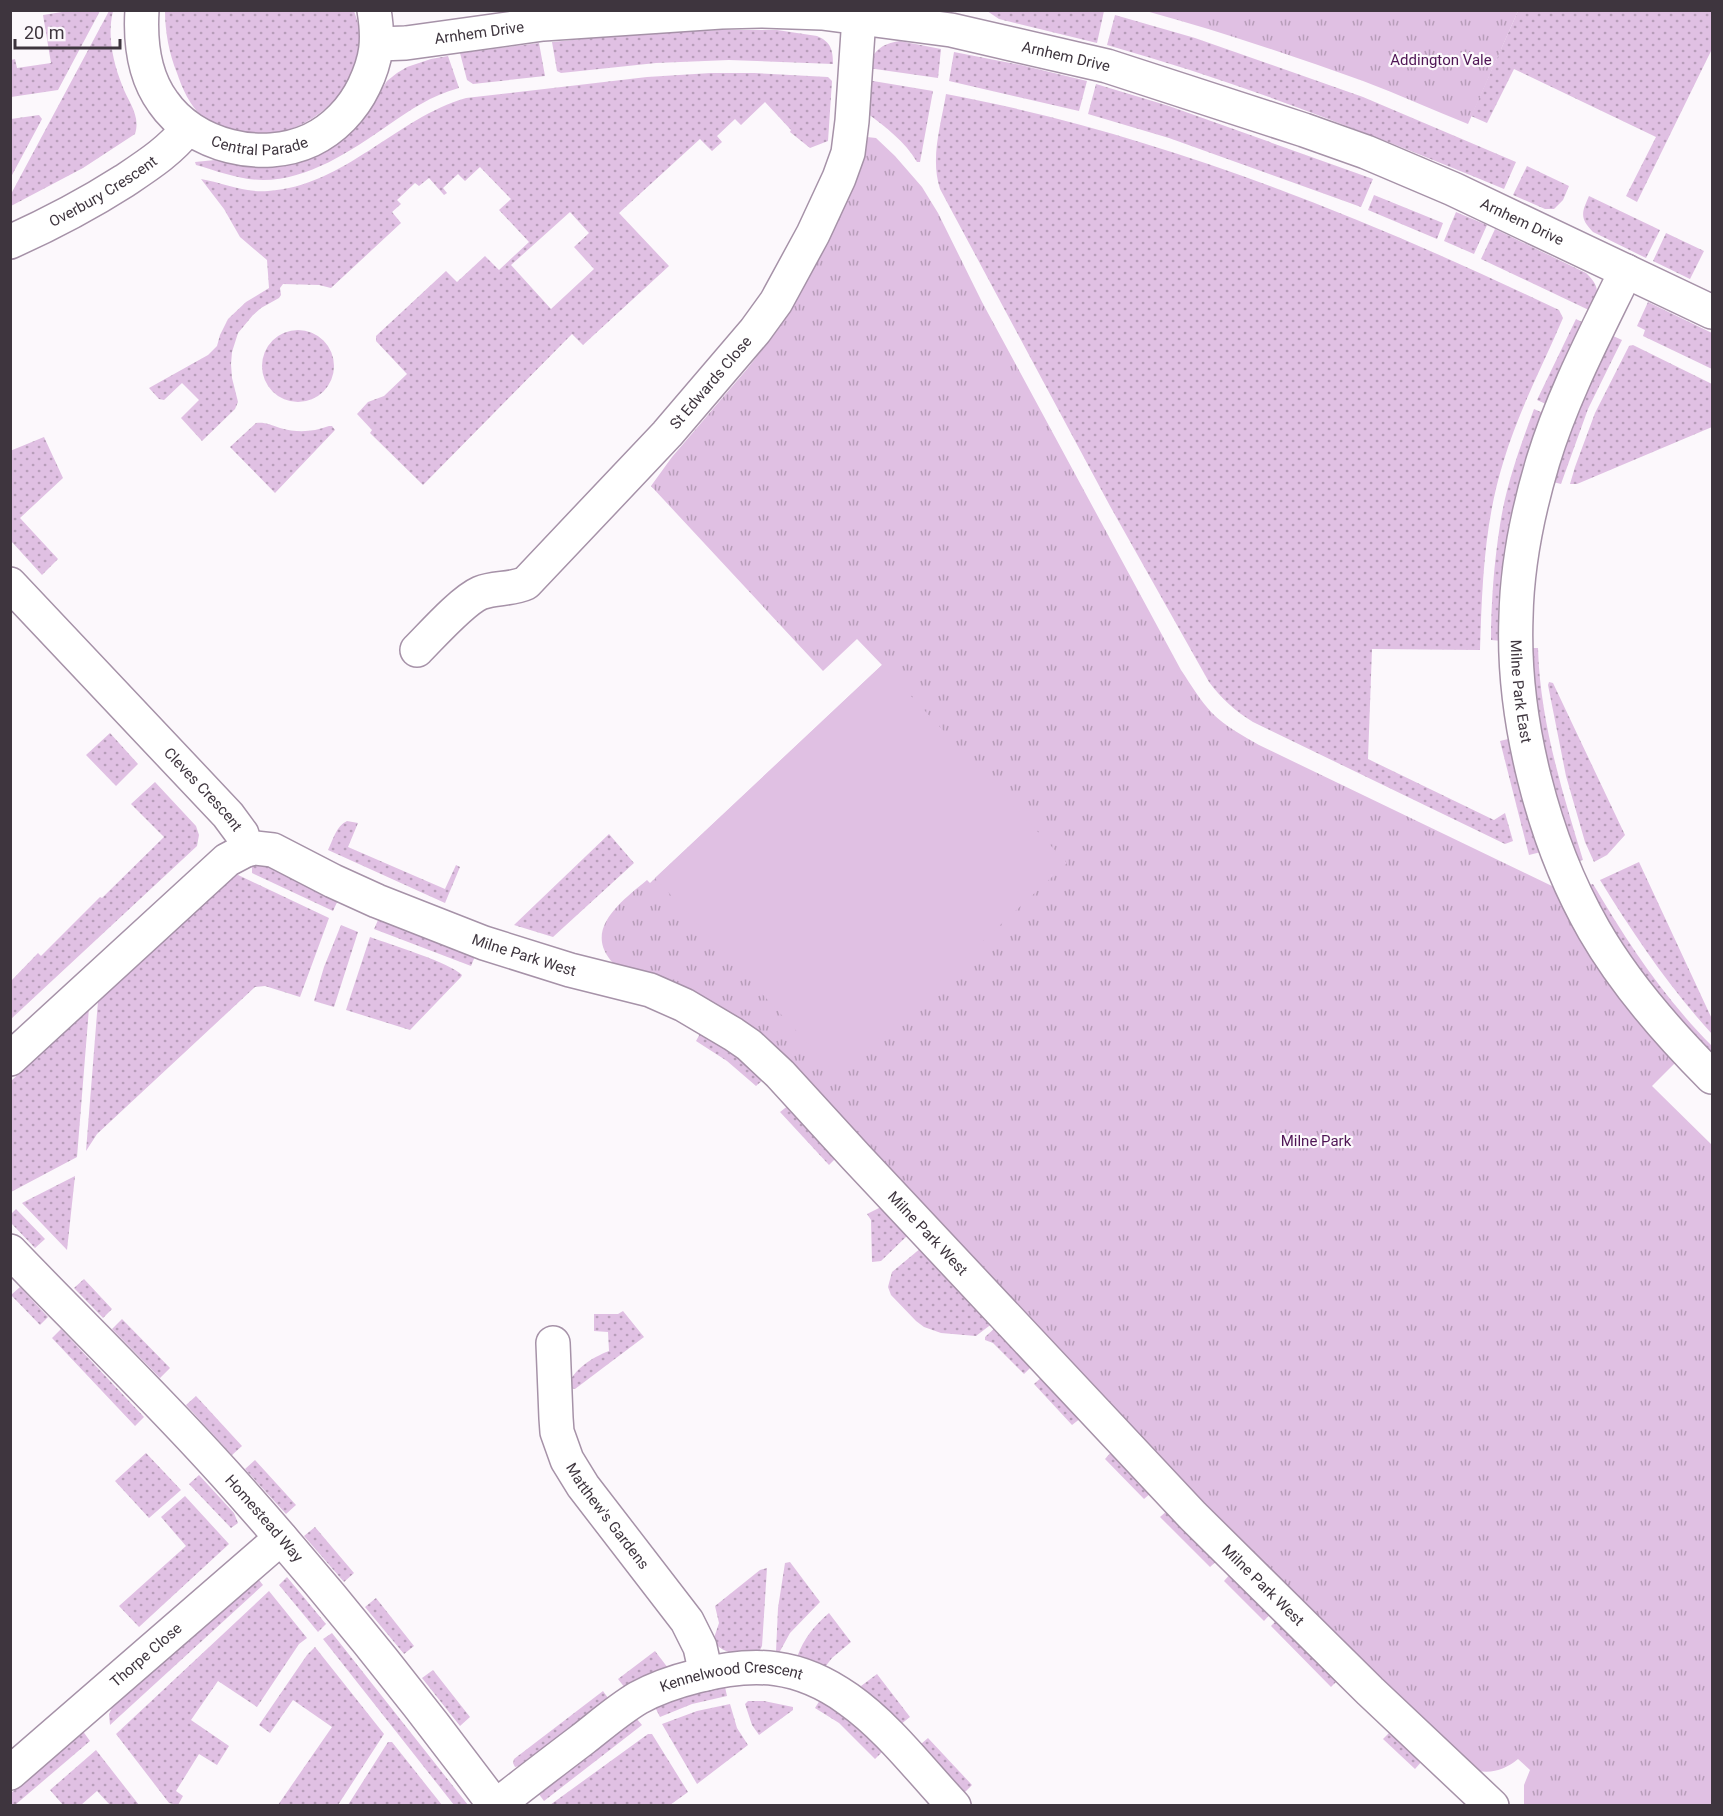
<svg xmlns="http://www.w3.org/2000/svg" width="1723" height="1816" font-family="Roboto,sans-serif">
  <defs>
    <pattern id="grass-dots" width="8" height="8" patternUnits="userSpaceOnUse" patternTransform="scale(1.5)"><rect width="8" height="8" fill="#e0c0e3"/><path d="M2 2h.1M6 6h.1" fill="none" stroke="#b79db9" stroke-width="1.8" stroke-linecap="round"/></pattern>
    <pattern id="park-tufts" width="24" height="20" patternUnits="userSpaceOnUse" patternTransform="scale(1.5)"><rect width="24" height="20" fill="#e0c0e3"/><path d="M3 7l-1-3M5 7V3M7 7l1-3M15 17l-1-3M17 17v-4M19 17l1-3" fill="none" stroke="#b79db9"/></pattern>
  </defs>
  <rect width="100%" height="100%" fill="#fcf8fc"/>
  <path fill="url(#grass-dots)" fill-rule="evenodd" d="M68,11H100L58,90L11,97V60L15,59L17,68L51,63L43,15Z
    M109,11H113C107,36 113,62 122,85C128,102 141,115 135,134L83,168L11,206V194Z
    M165,11H354C377,66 330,122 277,133C264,135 248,134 236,131C224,128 212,124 202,116C190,106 182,88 177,73C169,54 165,31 165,11Z
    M987,11L1102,10L1104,11L1097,43L999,19Z
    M1518,11H1712V49L1637,202L1626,196L1656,137L1514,69L1487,123L1471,116Z
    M1115,15L1195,38L1363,97L1516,162L1504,189C1374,135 1242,83 1107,45Z
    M720,30H777L817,36C831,42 833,50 833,64L729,60L656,63L561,73L557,71L552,42L633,34Z
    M900,41L941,49L938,78L868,68C874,50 881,44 900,41Z
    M539,43L545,76L473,84L467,80L460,53Z
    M954,52L1021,65L1087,81L1079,111L949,81Z
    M448,56L459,88C430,96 412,109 387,126C351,151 308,180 263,180C240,180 217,171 196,165L195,162L215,160L253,166L370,107L387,81L397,73L407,67L431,59Z
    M711,73H754L828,77L832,81L828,141L810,148L790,132L791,130L765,102L741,125L735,119L717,136L722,142L712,151L700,139L619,213L669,266L583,345L572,334L423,485L370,433L372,430L357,414L368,402L384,396L407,374L376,341V336L446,271L457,282L485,256L499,270L529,242L499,210L511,199L480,167L465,181L458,174L443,188L447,193L444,195L429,178L419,186L415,183L397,200L401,204L392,212L401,223L331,288L319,285L283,284L280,288L281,295L279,298L261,308L253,315L238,333L232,352L231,364L232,378L238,402L235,409L202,441L181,418L199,400L182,383L164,400L159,399L149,388L208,355L217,346L220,335L228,319L246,302L269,288L267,260L240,237L224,209L201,179C224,183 244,193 268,191C345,186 396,118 466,98L647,77ZM570,212L589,233L574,247L594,269L551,309L511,265Z
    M867,80L933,91L920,162H917C905,141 885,127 867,113Z
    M1096,84L1169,106L1373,179L1361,207L1169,138L1088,114Z
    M946,94C1160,134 1364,217 1559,310L1563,318C1542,367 1518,412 1503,463C1484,524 1482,587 1480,650L1372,649L1368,759L1494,820L1505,813L1513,841L1505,844L1253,722C1235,711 1222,699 1209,682L1110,506L940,189C930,158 941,125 946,94Z
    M39,115L42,119L11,177V119Z
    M1527,166L1569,186L1563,200L1554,209H1545L1513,195Z
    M1374,195L1443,223L1437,239L1368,210Z
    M1589,196L1660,230L1646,258L1593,232C1579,218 1582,212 1589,196Z
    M1456,212L1487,225L1474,254L1444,241Z
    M1495,229L1586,273C1601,287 1598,294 1593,312L1481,259Z
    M1666,233L1704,251L1690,279L1653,261Z
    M1648,302L1712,333V369L1643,336L1645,330L1637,326Z
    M1576,319L1586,324L1548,405L1537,400Z
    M262 366a36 36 0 1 1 72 0a36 36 0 1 1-72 0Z
    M1611,335L1622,340L1588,409L1561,484L1549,481L1557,457Z
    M1633,345L1712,384V427L1577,484H1570L1575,467L1595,413L1629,346Z
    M1534,409L1543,413L1502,641L1491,640C1491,602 1494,563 1500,525C1506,485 1520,447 1534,409Z
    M256,423C265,422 271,425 280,428C298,433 312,432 329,426H332L335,430L275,493L230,447Z
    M44,437L63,478L20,518L58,559L42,575L11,541L10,451Z
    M1529,648H1538C1540,721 1562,791 1583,860L1574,862L1545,766Z
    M1549,682L1553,683L1625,835L1607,855L1594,862L1585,842L1566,776L1548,685Z
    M110,733L138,764L116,786L86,755Z
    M1512,738L1541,852L1529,855L1500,741Z
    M155,782L196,826L199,835L197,846L11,1019V981L38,953L41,956L100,897L102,898L164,837L131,804Z
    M347,821L358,823L348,847L445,889L456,865L460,867L445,903L328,850C333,840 336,826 347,821Z
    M609,834L634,863L553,937L514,925Z
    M259,862L339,898L333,911L252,873V863Z
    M1639,862L1712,1019V1034C1669,987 1634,935 1600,880Z
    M236,874L329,918L300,997L265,986L255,987L97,1134L86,1151L98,1001Z
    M1593,884C1627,942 1664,998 1712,1046V1060L1680,1025L1614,936L1589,885Z
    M379,918L476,954L471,966L374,929Z
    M341,925L358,932L334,1007L314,1001L324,967Z
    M370,937C389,944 451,963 462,975L461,977L410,1030L346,1010Z
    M89,1008L77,1157L11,1192V1081Z
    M702,1030L765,1078L756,1086L727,1061L696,1041Z
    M789,1105L837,1157L829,1165L780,1112Z
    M75,1176L67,1250L22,1203Z
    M883,1206L908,1235L881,1261L872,1262L871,1220L867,1214Z
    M16,1209L45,1239L35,1248L11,1223V1214Z
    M921,1248L993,1323L976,1336L941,1333L924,1327L916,1321L891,1295L888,1287L892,1272Z
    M84,1279L112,1309L103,1318L74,1288Z
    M20,1287L48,1317L40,1325L11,1295Z
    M623,1311L644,1337L575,1389L567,1387C574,1369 591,1358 609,1351L608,1332L594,1331V1314H618Z
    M122,1319L170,1368L160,1378L112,1329Z
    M996,1327L1033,1365L1024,1374L993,1343L985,1340V1337Z
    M61,1329L144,1417L135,1426L52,1338Z
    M1043,1376L1081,1418L1072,1425L1034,1384Z
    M196,1396L242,1446L232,1455L186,1405Z
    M1113,1450L1152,1492L1144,1499L1105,1459Z
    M146,1453L181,1490L149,1518L115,1481Z
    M255,1460L296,1505L286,1514L245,1469Z
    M199,1475L234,1513L238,1523L231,1528L189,1484Z
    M185,1496L229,1544L139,1627L119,1606L186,1546L161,1517Z
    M1169,1509L1219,1559L1210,1567L1160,1517Z
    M315,1527L354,1573L344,1582L304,1536Z
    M790,1562L820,1602L790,1633L779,1653L776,1652L778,1608L785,1563Z
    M767,1568L762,1646L759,1652C740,1653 726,1657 713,1641L719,1623L715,1606L760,1570Z
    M1232,1572L1272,1612L1264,1621L1224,1581Z
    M287,1577L326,1624L318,1632L279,1585Z
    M258,1579L263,1585L110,1725L109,1714L112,1708L251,1582Z
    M269,1591L307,1638L299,1644L257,1707L218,1681L191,1720L229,1746L217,1765L199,1754L176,1791L183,1796L178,1805L169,1803L116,1734Z
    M376,1598L414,1646L404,1654L365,1607Z
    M829,1613L851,1642L832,1658L825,1667L797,1657C804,1638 814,1626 829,1613Z
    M1279,1618L1339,1679L1331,1687L1271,1626Z
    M332,1633L468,1805H454L323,1639Z
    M315,1647L384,1734L338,1805H278L332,1727L293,1700L270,1733L259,1725L307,1655Z
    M655,1651L668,1668L644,1676L625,1688L618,1679Z
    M433,1670L470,1717L460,1726L422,1678Z
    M877,1674L910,1717L901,1724L861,1686Z
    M725,1687L727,1696L692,1704L660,1717L655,1707L692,1694Z
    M603,1691L608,1698L523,1765L515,1767L513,1763L514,1759Z
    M820,1700L844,1716L882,1752L875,1759L839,1723L815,1708Z
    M748,1701H764L793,1707V1710L759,1735L752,1725L745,1704Z
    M730,1704L737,1728L748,1745L697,1784L662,1724L697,1711Z
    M636,1718L642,1725L544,1801L538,1793Z
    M82,1730L90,1741L15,1805H11L10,1794Z
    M1391,1731L1422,1761L1415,1769L1383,1739Z
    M648,1734H652L688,1792L670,1805H550Z
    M928,1738L972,1785L965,1792L921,1744Z
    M388,1742H392L442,1805H348Z
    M96,1750L139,1805H110L97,1791L81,1805H63L50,1790Z"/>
  <path fill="url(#park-tufts)" d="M1146,11H1518L1468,124C1433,110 1398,94 1363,81C1291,55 1219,31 1146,11Z
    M867,137L876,138L895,156L922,187L938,213L982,302L1181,670C1191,685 1200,700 1212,713C1225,726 1243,736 1259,745L1552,886L1559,892L1677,1061L1652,1086L1712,1145V1805H1524V1785L1530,1770L1518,1759C1505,1770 1487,1776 1470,1768L1177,1478L801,1078L614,964C581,930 622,901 647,880L650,883L882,665L857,639L823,671L651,486L672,457L747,369L774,335L788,315L831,235L855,181L864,141Z"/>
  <path fill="#e0c0e3" d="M882,665L1067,863L838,1076L655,878Z"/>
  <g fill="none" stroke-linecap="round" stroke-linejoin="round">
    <g stroke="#a692a8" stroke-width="36">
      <g id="street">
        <path id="s1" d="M10,242C50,224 88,204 124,181C148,165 170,151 188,128"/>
        <path id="s2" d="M1626,271C1596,333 1563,395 1543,461C1528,511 1517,564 1516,617C1512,719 1543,841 1594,930C1625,984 1668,1033 1712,1077"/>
        <path id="s3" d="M10,584L228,815L242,834L246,850L227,860L10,1059"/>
        <path id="s4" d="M417,650C432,635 462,601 480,593C495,587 511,590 526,583L667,434L755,331L776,302L813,234L839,178L848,153L852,121L859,17"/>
        <path id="s5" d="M246,850L255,848L273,850L333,881L377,901L484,943L570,970L650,990L684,1005L733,1034L749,1045L780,1074L856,1157L1193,1516L1370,1691L1492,1806"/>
        <path id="s6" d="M10,1251C82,1326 156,1397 225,1474C320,1580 410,1691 495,1806"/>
        <path id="s7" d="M553,1343L556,1418L557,1432L567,1460L583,1486L687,1621L700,1647L706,1674"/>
        <path id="s8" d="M10,1773L281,1538"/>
        <path id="s9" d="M496,1806C525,1783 554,1761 583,1739C601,1725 618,1710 638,1698C656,1688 677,1681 697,1676C755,1661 799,1664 848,1699C889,1728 920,1770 954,1806"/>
      </g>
    </g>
    <g stroke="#a692a8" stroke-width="36">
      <g id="secondary">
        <path id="s10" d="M142,10C140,42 144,76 163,102C193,146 262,163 311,140C334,129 353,109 364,86C377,59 379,40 374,10"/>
        <path id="s11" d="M378,44L406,43L543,24L721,12L761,11L822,13L951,30L1107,66L1304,130L1366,152L1453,189L1712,312"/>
      </g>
    </g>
    <use href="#street" stroke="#fff" stroke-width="33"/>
    <use href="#secondary" stroke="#fff" stroke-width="33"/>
  </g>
  <g text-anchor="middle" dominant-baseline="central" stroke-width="4.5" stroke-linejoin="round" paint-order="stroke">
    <g font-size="15" fill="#3e353e" stroke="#fcf8fc">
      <text stroke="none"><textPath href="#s11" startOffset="102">Arnhem Drive</textPath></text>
      <text stroke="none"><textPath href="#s11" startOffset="694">Arnhem Drive</textPath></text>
      <text stroke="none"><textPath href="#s10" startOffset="208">Central Parade</textPath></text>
      <text stroke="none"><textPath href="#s1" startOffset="106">Overbury Crescent</textPath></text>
      <text stroke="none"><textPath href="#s11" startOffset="1180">Arnhem Drive</textPath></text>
      <text stroke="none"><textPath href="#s4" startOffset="405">St Edwards Close</textPath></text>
      <text stroke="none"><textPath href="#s2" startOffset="441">Milne Park East</textPath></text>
      <text stroke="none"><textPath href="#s3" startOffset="282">Cleves Crescent</textPath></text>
      <text stroke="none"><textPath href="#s5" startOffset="300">Milne Park West</textPath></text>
      <text stroke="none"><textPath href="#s5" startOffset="804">Milne Park West</textPath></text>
      <text stroke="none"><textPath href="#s7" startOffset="188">Matthew's Gardens</textPath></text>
      <text stroke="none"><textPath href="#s6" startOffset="369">Homestead Way</textPath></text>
      <text stroke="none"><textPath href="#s5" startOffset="1290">Milne Park West</textPath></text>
      <text stroke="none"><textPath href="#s8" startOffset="180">Thorpe Close</textPath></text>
      <text stroke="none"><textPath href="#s9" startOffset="276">Kennelwood Crescent</textPath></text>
    </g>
    <g font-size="15" fill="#4f1655" stroke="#fcf8fc">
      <text x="1441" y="60">Addington Vale</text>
      <text x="1316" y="1141">Milne Park</text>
    </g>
  </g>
  <rect width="1723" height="1816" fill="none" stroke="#3e353e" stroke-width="24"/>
  <path d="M15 39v9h105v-9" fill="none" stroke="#3e353e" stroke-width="3"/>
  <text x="24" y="39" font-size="18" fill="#3e353e" stroke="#fcf8fc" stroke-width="4.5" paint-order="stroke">20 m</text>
</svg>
